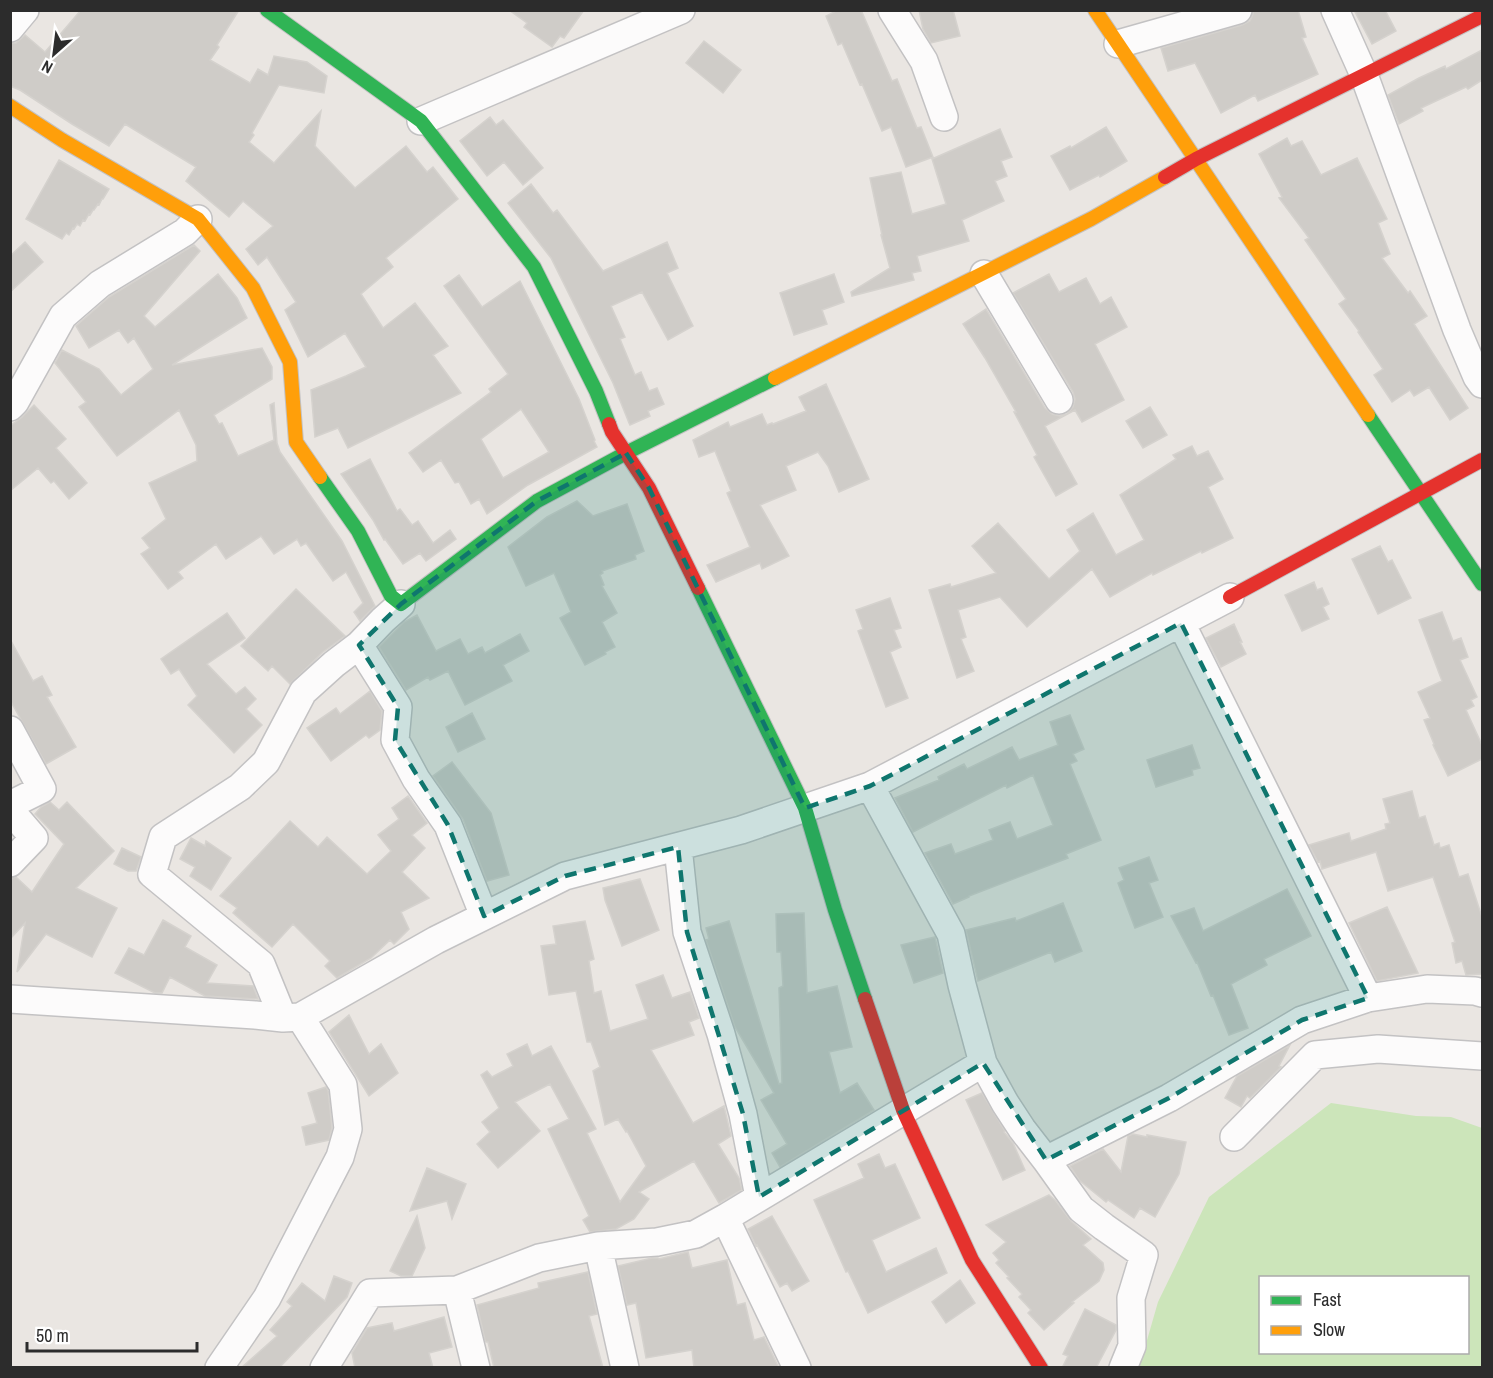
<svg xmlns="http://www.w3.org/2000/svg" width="1493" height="1378" font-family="'Archivo Narrow',sans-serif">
  <rect width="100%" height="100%" fill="#eae6e2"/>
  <path fill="#cce5ba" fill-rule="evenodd" d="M1331,1103L1416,1116L1451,1117L1482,1128V1367L1139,1368L1158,1302L1209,1197ZM1260,1278H1468V1352H1260Z"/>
  <path fill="#cfccc8" stroke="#d5d2ce" stroke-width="1.5" fill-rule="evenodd" d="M81,10H239L217,45L219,47L210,60L250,83L258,69L268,75L274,56L307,62L327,76L324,93L279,85L252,133L254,135L249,142L274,163L321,111L315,146L355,188L406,146L427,172L433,167L458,199L386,258L393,267L361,294L383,328L415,303L448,346L433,355L461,393L348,448L338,428L315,437L311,390L346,376L366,367L345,333L308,357L285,310L296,302L267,257L258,265L246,249L273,226L243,201L229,217L186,181L196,167L125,124L109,146L72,124L20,90L10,86V43H16L25,35L45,52Z
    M509,10H584L564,38L560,36L552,47L524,27L527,23Z
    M838,10H861L892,81L897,79L917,128L921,127L933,157L906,167L891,127L882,131L862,84L860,85L842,43L838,45L826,16Z
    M919,10H953L960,36L931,43L923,29Z
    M1253,10H1298L1306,37L1302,38L1318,74L1258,101L1255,95L1221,113L1195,63L1168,71L1161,48L1242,25L1250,21L1253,14Z
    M1354,10H1385L1396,31L1372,44Z
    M704,41L741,70L723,93L686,63Z
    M1482,50V80L1468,89L1466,87L1421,108L1423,111L1399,124L1388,95L1419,78L1445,66L1446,69Z
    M490,117L496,125L503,120L543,168L523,185L504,162L487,176L460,141Z
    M1106,127L1127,161L1100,177L1099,175L1070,190L1051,156L1070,146L1071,148Z
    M1000,129L1012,157L1001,161L1007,176L995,181L1004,201L962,220L969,241L917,256L921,271L912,273L914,280L852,296L851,292L890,268L881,235H882L870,178L901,172L912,214L946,204L932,159Z
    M1287,138L1291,146L1302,141L1321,175L1357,158L1387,219L1378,223L1390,254L1382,258L1408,293L1410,291L1427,316L1414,324L1468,408L1450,420L1429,387L1414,396L1410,390L1392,402L1374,375L1383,369L1358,332L1359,331L1339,304L1346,299L1305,240L1309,238L1279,198L1282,197L1259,154Z
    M59,160L109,189L103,199H102L99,205L98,204L94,210H93L90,215L89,214L85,221L83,220L80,226L77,224L74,229L73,228L69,235L66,233L62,239L26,219Z
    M531,184L553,213L557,210L603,271L667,242L678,268L667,273L693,326L668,340L642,292L611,306L625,337L620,339L635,375L641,372L649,391L657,388L664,404L648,411L650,416L630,425L629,423L613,383L551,258L508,203Z
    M25,242L43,262L10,292V256Z
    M194,245L200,251L144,316L155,327L218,274L237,298L247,318L172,365L262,348L272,367V379L214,415L219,424L222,423L238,456L274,440L270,405L274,403L277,443L280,452L342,541L375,606L360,621L354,612L363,603L346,572L333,581L306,543L301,546L297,539L274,554L261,536L226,559L216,544L178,572L183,578L168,589L141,554L150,548L142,538L166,519L149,483L197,461L196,445L179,410L117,456L79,407L86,402L55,363L62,350L99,369L121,395L153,369L134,338L128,343L119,330L89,348L76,326L109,297Z
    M834,274L844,302L822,310L827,324L794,335L780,293Z
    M1049,274L1059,292L1086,278L1100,304L1111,297L1127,327L1095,344L1124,400L1082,422L1075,410L1045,426L1077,484L1056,496L1034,457L1037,455L1014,412H1016L985,358L963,324L986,309L1045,408L1052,414L1060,416L1067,414L1073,407L1075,399L1073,392L1013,293Z
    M459,275L482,307L520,281L579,399L595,440L594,441L597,447L528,485L487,514L479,499L471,504L459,482L455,483L441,460L423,472L409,453L491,392L489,389L508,374L444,286ZM521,409L549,452L503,478L481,439Z
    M826,384L869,479L839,492L828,466L818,452L786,466L796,490L760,505L789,556L762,569L760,563L716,582L707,565L750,547L727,493L731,491L715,451L699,457L693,440L728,422L730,427L762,414L767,425L772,423L773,424L806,411L799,397Z
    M34,405L66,439L56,448L87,483L69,499L54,481L51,483L38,468L10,491V426L21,418Z
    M1150,407L1167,435L1143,448L1126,421Z
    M1192,446L1197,456L1208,451L1223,479L1208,487L1233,538L1202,553L1201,551L1153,575L1152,573L1110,597L1092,569L1027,627L1000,597L958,610L966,637L961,639L974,671L957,678L929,590L950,584L951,587L996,573L972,546L998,523L1049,579L1080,551L1067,530L1093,513L1116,555L1144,540L1120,495L1176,459L1173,455Z
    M370,459L397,511L400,509L412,525L418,521L433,543L450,530L456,539L426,561L420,553L403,564L385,539L384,540L373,520L341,474Z
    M577,501L593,516L627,504L644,551L635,555L636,559L602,571L603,573L600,575L604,585L602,586L617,613L602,622L615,647L605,652L606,654L585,665L560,618L571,612L554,573L526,586L508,547L547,517Z
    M1380,546L1388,562L1392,560L1411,598L1378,614L1352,559Z
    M1314,582L1317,590L1322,588L1329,604L1323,607L1329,619L1302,631L1285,595Z
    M296,589L345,636L323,652L290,684L272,666L268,671L241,646Z
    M890,598L901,628L894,630L901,647L890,652L908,698L886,707L858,631L863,629L856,610Z
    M1442,612L1453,641L1461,638L1468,657L1460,660L1477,697L1471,700L1474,706L1466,710L1482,745V759L1448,776L1433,745L1434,744L1424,720L1430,718L1418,692L1442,681L1419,620Z
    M227,613L245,638L207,664L236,694L245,687L256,699L246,709L262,725L234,753L188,705L197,696L179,669L171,674L161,659Z
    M417,615L436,651L460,639L468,654L482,647L485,653L520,634L529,651L503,665L512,681L465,705L448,671L430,680L428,677L406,690L379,647L404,622Z
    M1234,624L1242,642H1240L1246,654L1221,667L1206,638Z
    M10,639L33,681L42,676L52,695L47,697L76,747L46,764L10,700Z
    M370,691L382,711L380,730L369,738L366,735L331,761L307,728L336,708L340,714Z
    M472,713L485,739L458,752L446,727Z
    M1070,715L1084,749L1073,754L1077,761L1070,764L1101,840L1066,854L1068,858L969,896V897L953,904L925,853L951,844L955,854L993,840L989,830L1010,822L1017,839L1053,825L1033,775L1007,788L1006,785L913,832L895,798L939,780L938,777L964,764L967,769L1012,747L1019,760L1058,745L1050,722Z
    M1192,745L1200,768L1192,770L1193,775L1156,787L1147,760Z
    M452,762L491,813L509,875L487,881L463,819L433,776Z
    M1412,791L1419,818L1425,816L1434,845L1439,843L1440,848L1449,845L1459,877L1468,874L1482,917V974L1466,975L1462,961L1456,963L1452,943L1455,942L1433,877L1388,891L1376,852L1322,869L1320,861L1318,862L1309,845L1349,833L1351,841L1386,829L1385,824L1390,823L1383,799Z
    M408,796L427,823L412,835L425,848L402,872L429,898L401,912L409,929L394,944L390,940L371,958L337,978L325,966L330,961L293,924L272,947L233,913L237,908L220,896L290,821L318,847L327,837L367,874L391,851L378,835L399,819L392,808Z
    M50,802L59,810L67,802L114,851L76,888L117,908L92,957L46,934L17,972L25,923L10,939V878L16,877L32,892L64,844L35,814L41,807Z
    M191,838L205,846L206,841L231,858L211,890L190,876L195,867L180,859Z
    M122,848L141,857L136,871H128L114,864Z
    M1149,857L1158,880L1149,883L1163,917L1135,928L1118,883L1124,880L1119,868Z
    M640,879L659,930L622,946L605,900L603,888Z
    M1287,889L1311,936L1264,959L1267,965L1231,984L1248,1028L1229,1035L1213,995L1211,996L1197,962L1196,963L1171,916L1194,908L1203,931Z
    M1063,903L1082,951L1055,962L1051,952L978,981L966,930L1015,918L1016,921Z
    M1387,907L1418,973L1377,981L1349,923Z
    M804,913L807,993L837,986L852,1047L829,1052L840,1093L857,1083L874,1110L780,1167L772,1153L787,1144L761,1100L774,1093L735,1027L706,940L709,939L706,928L729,921L779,1084L782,1083L779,988L783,986L781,952H777L776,914Z
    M163,920L191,936L185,947L217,965L207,983L253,986L258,999L205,996L170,977L162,993H155L115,973L129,948L144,955Z
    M585,921L594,959L589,961L594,993L601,991L610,1031L648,1019L636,985L663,975L672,998L690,992L699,1018L689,1022L694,1035L651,1050L693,1123L724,1106L731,1136L718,1144L739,1178L742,1190L719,1203L694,1161L639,1192L649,1199L634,1219L616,1229L590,1232L583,1220L589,1216L548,1129L569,1119L550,1084L515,1102L540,1131L498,1168L477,1144L490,1132L482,1122L499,1108L481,1075L487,1071L492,1077L513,1066L507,1054L527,1044L532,1056L551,1046L596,1129L587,1133L620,1202L646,1166L627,1131L626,1132L618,1119L605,1125L593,1071L600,1067L591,1042H587L576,991L549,995L541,946L556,944L553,926Z
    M935,937L943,973L914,983L901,945Z
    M349,1015L369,1054L381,1044L398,1073L369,1096L329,1032Z
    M1290,1045L1279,1066L1281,1067L1250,1098L1247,1096L1241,1107L1225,1098L1237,1076Z
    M326,1087L328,1090L332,1128L329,1140L306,1145L302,1127L317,1123L308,1093Z
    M982,1093L1005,1131L1004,1132L1013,1143L1025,1170L1003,1180L966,1100Z
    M1133,1134L1147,1137V1135L1186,1142L1179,1174L1155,1217L1140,1208L1134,1218L1108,1200L1106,1202L1079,1180L1070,1166L1103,1149L1121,1172L1128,1136Z
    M879,1154L885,1168L895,1164L920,1218L872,1240L886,1272L936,1248L947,1273L868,1313L848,1271L846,1272L814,1200L864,1178L858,1164Z
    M427,1168L466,1184L452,1219L447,1201L410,1211Z
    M1049,1195L1055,1200L1071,1221L1091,1239L1083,1245L1103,1263L1104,1270L1099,1281L1072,1302L1074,1303L1044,1330L1028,1313L1031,1310L1019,1297L1022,1294L1007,1278L1009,1277L996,1263L999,1260L993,1253L1006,1242L986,1225Z
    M417,1216L425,1248L412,1276H401L390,1271Z
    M772,1216L809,1281L792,1291L787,1283L780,1287L757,1245L756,1246L748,1229Z
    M688,1252L692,1268L727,1260L737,1305L745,1303L754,1340L764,1337L779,1368H694L692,1350L646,1358L636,1303L627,1305L618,1266L652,1258H658L659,1259Z
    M588,1272L597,1314L589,1316L603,1368H494L488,1342H486L485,1340L477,1305L539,1288L538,1283Z
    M334,1276L352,1283L347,1297L279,1368H241L277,1336L270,1330L292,1306L287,1302L302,1283L325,1301Z
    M960,1280L975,1303L946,1323L932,1302Z
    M1085,1309L1116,1325V1330L1096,1368H1062L1068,1356L1063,1354Z
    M444,1317L452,1347L429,1353L433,1368H355L352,1353L367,1328L392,1323L394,1331Z"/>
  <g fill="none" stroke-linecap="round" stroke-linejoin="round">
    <g stroke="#c3c2c3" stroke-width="30">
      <path id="street" d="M892,10L924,61L944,117
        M1335,10L1364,75L1457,330L1477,377L1482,384
        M10,28L25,10
        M1118,44L1238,10
        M421,121L681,10
        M984,274L1059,400
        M10,407L15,402L63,316L100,284L185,232L198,219
        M1181,623L1368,998
        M359,645L398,707L395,740L416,779L448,825L484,916
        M10,730L42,789L10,805
        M870,786L951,934L962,985L983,1063L1005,1103L1022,1129L1046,1160L1169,1098L1302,1020L1368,998L1427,989L1475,991L1482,993
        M10,810L34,838L10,863
        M678,847L687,932L721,1034L743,1114L759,1197
        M10,999L255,1015L283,1018L300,1017L436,940L565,876L741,830L870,786L1230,597
        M283,1018L261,964L152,874L163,837L240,787L266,762L303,692L334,664L359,645L383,620L401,604
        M1234,1137L1315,1055L1378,1049L1482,1056
        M1046,1160L1081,1209L1104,1227L1144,1255L1131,1298L1132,1346L1123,1368
        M725,1218L797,1368
        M598,1246L625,1368
        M457,1290L476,1368
        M219,1368L267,1298L340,1157L348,1129L343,1085L300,1017
        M324,1368L370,1293L457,1290L539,1258L598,1246L657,1242L696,1234L725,1218L983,1063"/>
    </g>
    <g stroke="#c3c2c3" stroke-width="16">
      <path id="fast" d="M267,10L421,121L534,267L596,391L609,424
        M1368,415L1482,584
        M320,477L358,531L391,596L401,604L537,501L626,453L775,378
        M698,588L805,808L835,910L865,999"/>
    </g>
    <g stroke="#c3c2c3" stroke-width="16">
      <path id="slow" d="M1095,10L1368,415
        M10,106L62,140L198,219L253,288L290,362L296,442L320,477
        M775,378L1091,219L1165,177"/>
    </g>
    <g stroke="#c3c2c3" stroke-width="16">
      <path id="jam" d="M1165,177L1196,159L1482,16
        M609,424L612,432L649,488L698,588
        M1230,597L1482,460
        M865,999L903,1110L972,1260L1041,1368"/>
    </g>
    <use href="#street" stroke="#fcfbfb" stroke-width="27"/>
    <use href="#fast" stroke="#30b455" stroke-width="14"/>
    <use href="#slow" stroke="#ff9f0a" stroke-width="14"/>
    <use href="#jam" stroke="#e5322d" stroke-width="14"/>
  </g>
  <path fill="#0f766e" fill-opacity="0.2" stroke="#0f766e" stroke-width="4.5" stroke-dasharray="12 8" stroke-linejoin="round" d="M626,453L649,488L805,808L870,786L1181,623L1368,998L1302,1020L1169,1098L1046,1160L983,1063L759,1197L743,1114L687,932L678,847L565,876L484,916L448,825L395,740L398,707L359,645L401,604L537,501Z"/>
  <rect width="1493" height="1378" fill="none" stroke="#2c2c2c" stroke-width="24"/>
  <rect x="1259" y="1276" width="210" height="78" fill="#ffffff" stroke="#ababab" stroke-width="1.5"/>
  <rect x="1271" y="1296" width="30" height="9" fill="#30b455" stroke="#ababab" stroke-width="1.5"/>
  <text x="1313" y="1306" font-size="18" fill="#2c2c2c">Fast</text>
  <rect x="1271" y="1326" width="30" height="9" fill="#ff9f0a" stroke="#ababab" stroke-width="1.5"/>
  <text x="1313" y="1336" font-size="18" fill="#2c2c2c">Slow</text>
  <g transform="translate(54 54) rotate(208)" stroke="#ffffff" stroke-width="4.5" paint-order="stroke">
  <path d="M0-4.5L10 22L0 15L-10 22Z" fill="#2c2c2c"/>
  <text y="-9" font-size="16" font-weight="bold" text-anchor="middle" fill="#2c2c2c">N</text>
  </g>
  <path d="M27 1342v9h170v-9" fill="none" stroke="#2c2c2c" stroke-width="3"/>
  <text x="36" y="1342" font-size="18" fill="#2c2c2c" stroke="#ffffff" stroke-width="4.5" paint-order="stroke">50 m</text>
</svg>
